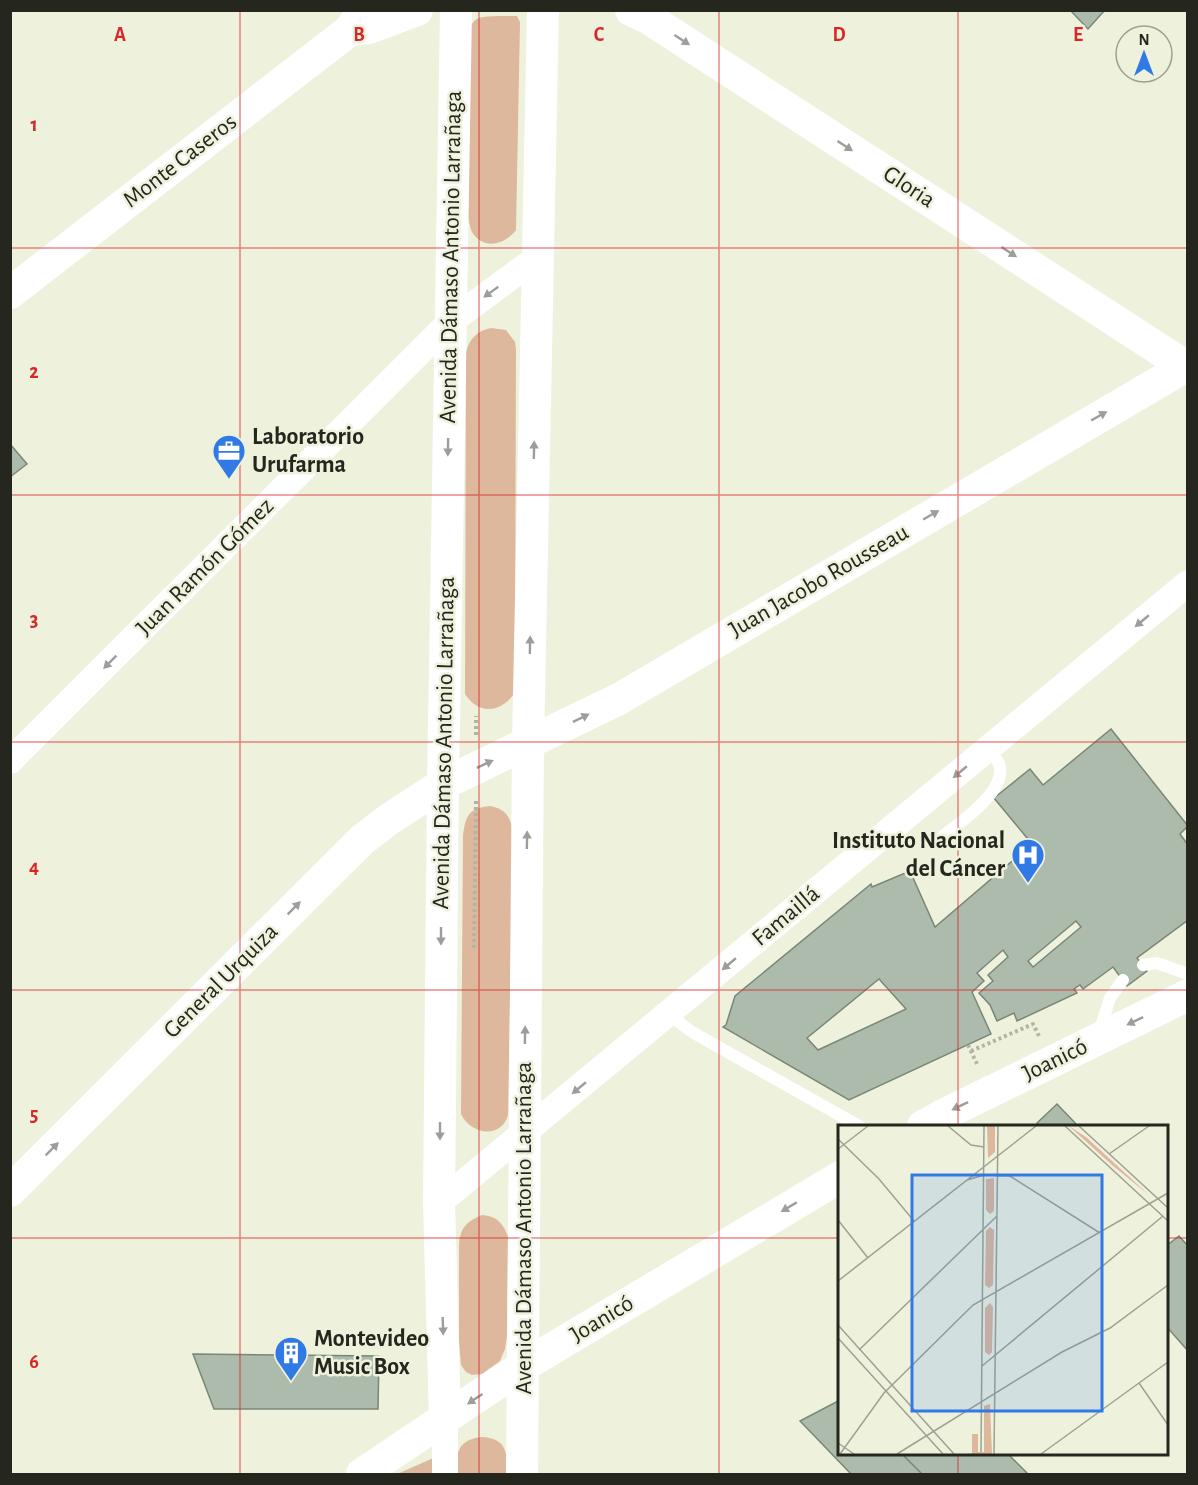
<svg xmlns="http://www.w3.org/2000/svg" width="1198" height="1485" font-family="'Alegreya Sans',sans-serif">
  <rect width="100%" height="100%" fill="#eef2dd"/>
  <path fill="#ddb89c" d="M497,16H517L520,22L516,230C506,243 487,250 475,236C470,231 470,224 468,218L471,26C476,15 486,17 497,16Z
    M491,328L506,330L515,342L516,349L515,650L514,694C499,714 478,714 465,694L466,352C470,338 477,331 491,328Z
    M490,806C506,809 510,816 513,832L508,1115C501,1140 470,1134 461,1114L463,835C466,815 469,808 490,806Z
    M482,1215C497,1216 503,1223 508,1237L507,1336L505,1349L500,1361L482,1374L472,1375L466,1372L461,1365L459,1341V1246C460,1229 465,1222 482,1215Z
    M481,1437C508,1438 507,1454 507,1474H456C456,1454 457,1440 481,1437Z
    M438,1456L440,1474H397Z"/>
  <path fill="#acbbac" stroke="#798778" stroke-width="1.5" fill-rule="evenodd" d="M1070,10H1105L1088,29Z
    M10,444L27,464L10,477Z
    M1111,729L1188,826L1180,834L1188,845V920L1137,958L1147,971L1127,986L1113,967L1083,989L1080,985L1074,989L1077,993L1017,1021L1014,1013L997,1021L990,1005L979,993L993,981L988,975L1008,957L1003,950L977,973L984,981L972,992L991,1034L849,1100L723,1027L726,1025L735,996L871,884L872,887L910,871L935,927L1032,844L994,798L1030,769L1043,785ZM1076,921L1081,927L1033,967L1028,961ZM879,979L906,1009L818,1050L807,1038Z
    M1057,1104L1078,1126H1040L1037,1123Z
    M1179,1236L1188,1246V1351L1166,1326V1246Z
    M193,1354L379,1356L378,1409H214Z
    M840,1400V1454H902L922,1474H851L800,1421Z
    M902,1454H1008L1028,1474H922Z"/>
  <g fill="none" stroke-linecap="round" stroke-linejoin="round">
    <path stroke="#b1b5a4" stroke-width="4" stroke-dasharray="3 3" stroke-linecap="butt" d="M476,735V716
      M474,948L476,800
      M968,1045L978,1066
      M971,1051L1033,1024L1039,1036"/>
    <path stroke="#fff" stroke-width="12" d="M942,837C960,822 1008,791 999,764C997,758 991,754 987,749
      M1143,965L1157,963L1188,974
      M668,1014L692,1032L859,1126
      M1099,1033L1110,998L1123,980"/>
    <path stroke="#fff" stroke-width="26" d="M10,761L450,322L538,257
      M439,1203L1188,583
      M445,1419V1474"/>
    <path stroke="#fff" stroke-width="32" d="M631,10L648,18L1185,366
      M350,30L369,28L417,10
      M10,293L350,30L363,10
      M923,1126L945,1114L1188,995
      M10,1191L362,840L388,820L443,784L619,699L1188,365
      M445,1419L439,1203L443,784L456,10
      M362,1474L523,1366L840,1177
      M522,1474L528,744L543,10"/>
  </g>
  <defs><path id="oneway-solid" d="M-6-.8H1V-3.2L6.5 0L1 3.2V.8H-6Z" transform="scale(1.5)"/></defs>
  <g fill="#9d9e9a">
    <use href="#oneway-solid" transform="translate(682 40) rotate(33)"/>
    <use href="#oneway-solid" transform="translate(845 146) rotate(33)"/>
    <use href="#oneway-solid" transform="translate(1009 252) rotate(33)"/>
    <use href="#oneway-solid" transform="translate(491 292) rotate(144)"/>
    <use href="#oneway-solid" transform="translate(1099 416) rotate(-30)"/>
    <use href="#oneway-solid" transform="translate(448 447) rotate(91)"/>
    <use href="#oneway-solid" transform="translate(534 450) rotate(-89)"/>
    <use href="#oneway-solid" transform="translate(931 515) rotate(-30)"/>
    <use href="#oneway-solid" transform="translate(1142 621) rotate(140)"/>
    <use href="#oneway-solid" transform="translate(530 645) rotate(-89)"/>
    <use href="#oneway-solid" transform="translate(110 662) rotate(135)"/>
    <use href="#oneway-solid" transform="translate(581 718) rotate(-26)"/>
    <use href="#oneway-solid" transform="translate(485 764) rotate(-25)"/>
    <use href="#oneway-solid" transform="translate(960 772) rotate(140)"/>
    <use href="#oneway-solid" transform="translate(527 840) rotate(-89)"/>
    <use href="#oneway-solid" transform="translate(294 908) rotate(-45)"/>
    <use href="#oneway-solid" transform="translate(441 936) rotate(90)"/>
    <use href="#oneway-solid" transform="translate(729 964) rotate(140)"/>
    <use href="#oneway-solid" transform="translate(1135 1021) rotate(154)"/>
    <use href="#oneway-solid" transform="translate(525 1035) rotate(-89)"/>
    <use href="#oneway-solid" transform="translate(579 1088) rotate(140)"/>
    <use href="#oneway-solid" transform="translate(960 1106) rotate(154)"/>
    <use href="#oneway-solid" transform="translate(440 1131) rotate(90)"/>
    <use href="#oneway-solid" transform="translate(52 1149) rotate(-45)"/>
    <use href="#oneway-solid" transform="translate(789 1207) rotate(149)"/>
    <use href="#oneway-solid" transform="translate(443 1326) rotate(88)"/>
    <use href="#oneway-solid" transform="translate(475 1399) rotate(146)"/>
  </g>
  <path fill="none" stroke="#d62828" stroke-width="1.5" stroke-opacity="0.55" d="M240,10V1474M479,10V1474M719,10V1474M958,10V1126M10,248H1188M10,495H1188M10,742H1188M10,990H1188M10,1238H840M1166,1238H1188M958,1454V1474"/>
  <defs>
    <g id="office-pin" transform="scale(1.725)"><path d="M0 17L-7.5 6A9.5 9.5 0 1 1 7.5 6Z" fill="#317ae6" stroke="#eef2dd"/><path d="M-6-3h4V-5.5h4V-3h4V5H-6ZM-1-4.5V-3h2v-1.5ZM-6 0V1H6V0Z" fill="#fff"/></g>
    <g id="hospital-pin" transform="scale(1.725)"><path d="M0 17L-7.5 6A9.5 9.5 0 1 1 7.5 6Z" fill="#317ae6" stroke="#eef2dd"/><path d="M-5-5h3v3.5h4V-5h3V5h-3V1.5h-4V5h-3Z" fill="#fff"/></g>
    <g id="building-pin" transform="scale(1.725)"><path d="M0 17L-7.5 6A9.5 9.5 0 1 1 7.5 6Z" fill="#317ae6" stroke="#eef2dd"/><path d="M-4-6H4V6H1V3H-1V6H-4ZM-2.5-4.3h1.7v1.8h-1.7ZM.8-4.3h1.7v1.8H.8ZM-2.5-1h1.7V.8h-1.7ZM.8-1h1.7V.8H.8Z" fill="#fff"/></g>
  </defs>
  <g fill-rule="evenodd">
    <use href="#office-pin" x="229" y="451"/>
    <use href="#hospital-pin" x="1028" y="855"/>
    <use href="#building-pin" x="291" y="1353"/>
  </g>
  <g text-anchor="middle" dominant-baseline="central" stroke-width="5" stroke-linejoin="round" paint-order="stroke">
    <g font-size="24" fill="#25271f" stroke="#eef2dd">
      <text transform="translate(180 161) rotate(-38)">Monte Caseros</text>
      <text transform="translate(909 187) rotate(33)">Gloria</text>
      <text transform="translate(451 257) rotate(-89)">Avenida Dámaso Antonio Larrañaga</text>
      <text transform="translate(205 567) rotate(-45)">Juan Ramón Gómez</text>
      <text transform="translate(819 581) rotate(-30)">Juan Jacobo Rousseau</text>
      <text transform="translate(444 743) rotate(-89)">Avenida Dámaso Antonio Larrañaga</text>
      <text transform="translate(786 916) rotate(-40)">Famaillá</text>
      <text transform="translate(221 981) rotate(-45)">General Urquiza</text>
      <text transform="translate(1055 1060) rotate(-26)">Joanicó</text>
      <text transform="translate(524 1228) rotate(-90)">Avenida Dámaso Antonio Larrañaga</text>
      <text transform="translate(602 1319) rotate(-31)">Joanicó</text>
    </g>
    <g font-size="24" font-weight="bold" fill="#25271f" stroke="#eef2dd" text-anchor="start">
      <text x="252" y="437">Laboratorio<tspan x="252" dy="28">Urufarma</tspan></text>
      <text x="1005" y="841" text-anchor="end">Instituto Nacional<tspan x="1005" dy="28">del Cáncer</tspan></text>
      <text x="314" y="1339">Montevideo<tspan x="314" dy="28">Music Box</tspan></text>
    </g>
  </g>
  <g transform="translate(838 1125)">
    <rect width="330" height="330" fill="#eef2dd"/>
    <path d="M149,1H157V27L150,33ZM231,1L248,12L311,70L274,40ZM156,53V86L152,89L148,85V54ZM152,102L156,105L155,160L151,163L147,160L148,106ZM152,178L155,182L154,227L151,230L147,227V183ZM152,279L154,329H130L134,328V309H140V327H146V281Z" fill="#ddb89c"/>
    <path fill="none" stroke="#9ea191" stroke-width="1.5" d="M110,1L133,20L146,22M227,1L330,96M241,1L330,83M0,14L41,54L76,96M0,24L30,1M271,29L311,1M129,55L146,50L172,51L262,108M0,95L30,133M0,156L198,1M0,200L116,329M0,213L105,329M21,225L159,91M144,241L325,91M301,258L330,300M0,318L16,329M143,327L146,1M2,329L46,268L135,180L330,68M59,329L224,227L272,203L330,160M156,329L160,1M203,329L330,237"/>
    <path fill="#317ae6" fill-opacity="0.15" stroke="#317ae6" stroke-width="3" d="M74,50H264V286H74Z"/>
    <rect width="330" height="330" fill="none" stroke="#25271f" stroke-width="3"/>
  </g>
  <g font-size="20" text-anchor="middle" font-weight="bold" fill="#d62828" stroke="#eef2dd" stroke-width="5" stroke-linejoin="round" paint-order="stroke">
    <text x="120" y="41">A</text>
    <text x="359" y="41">B</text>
    <text x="599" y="41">C</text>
    <text x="839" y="41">D</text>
    <text x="1078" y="41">E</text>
    <text x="34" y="131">1</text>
    <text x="34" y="378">2</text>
    <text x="34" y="626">3</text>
    <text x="34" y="873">4</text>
    <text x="34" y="1121">5</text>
    <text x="34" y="1368">6</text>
  </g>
  <rect width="1198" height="1485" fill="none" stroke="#25271f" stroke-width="24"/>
  <g transform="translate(1144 54)"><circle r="28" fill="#eef2dd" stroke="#9ea191" stroke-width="1.5"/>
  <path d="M0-4.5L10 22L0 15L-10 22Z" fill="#317ae6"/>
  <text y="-9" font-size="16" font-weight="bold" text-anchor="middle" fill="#25271f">N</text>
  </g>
</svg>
